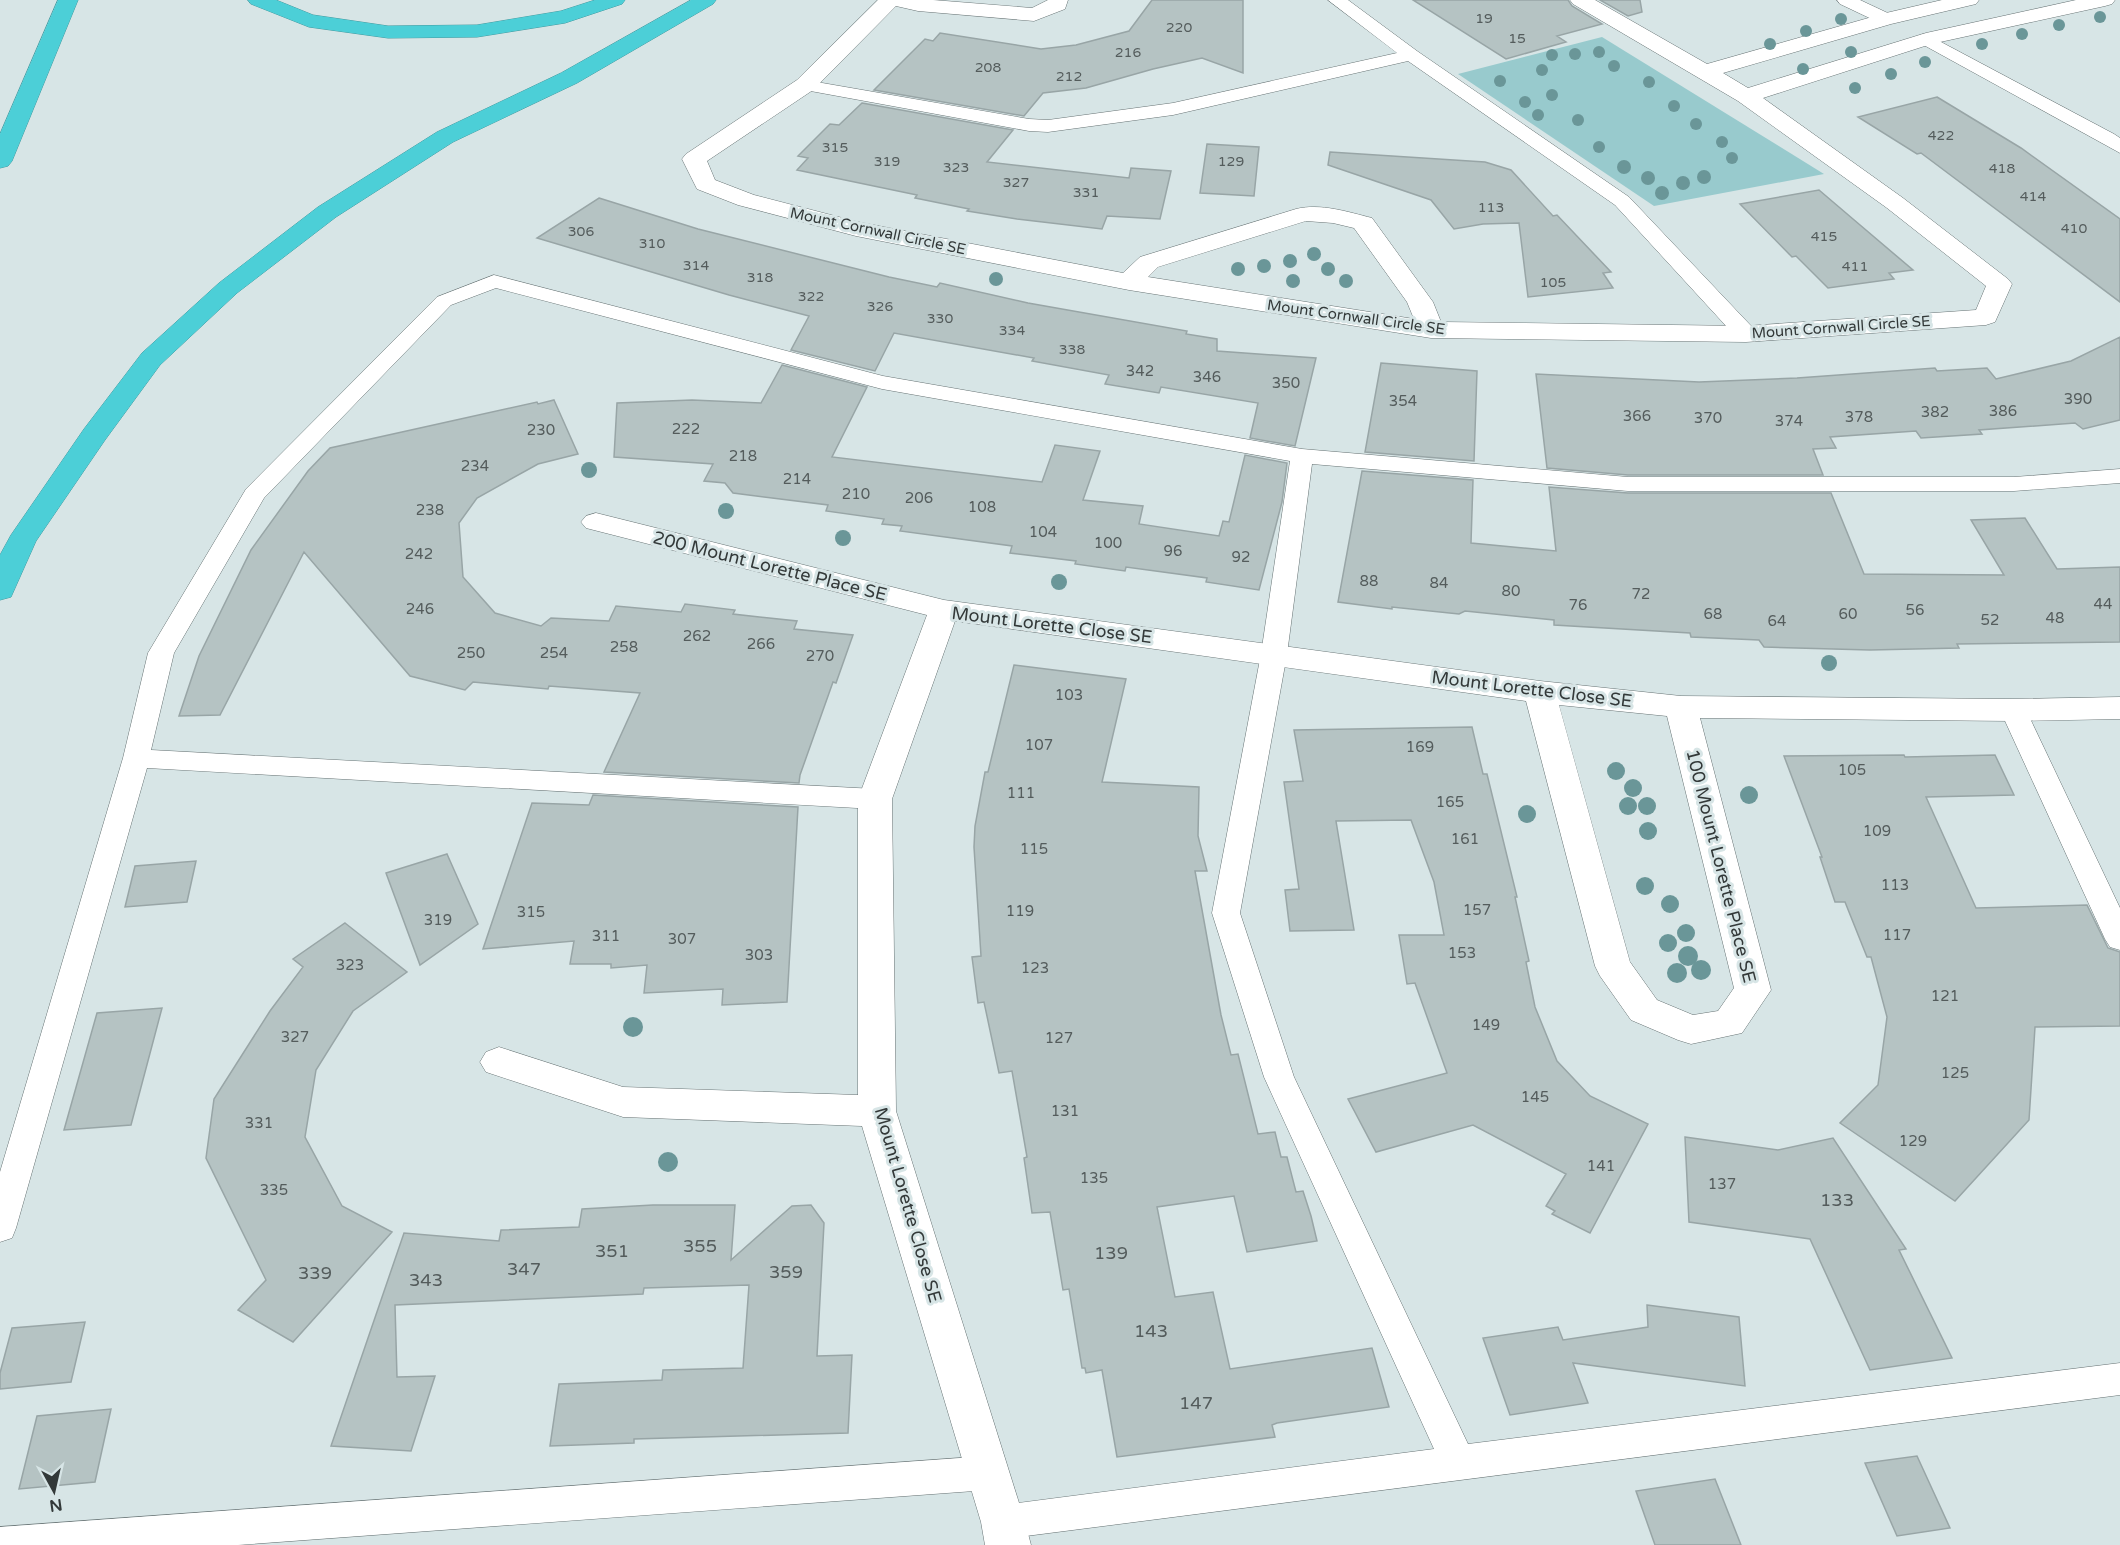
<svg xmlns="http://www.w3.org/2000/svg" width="2120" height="1545" font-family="'Varela Round',sans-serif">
  <rect width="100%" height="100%" fill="#d7e5e6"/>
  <path fill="#98cacd" d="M1602,37L1824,174L1654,206L1458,74Z"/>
  <path fill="#b5c3c3" stroke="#98a5a6" stroke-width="1.5" d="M1152,0H1243V73L1202,58L1153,69L1086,88L1043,93L1024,116L874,90L925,39L933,41L940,33L1041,49L1076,45L1129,31Z
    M1413,0H1568L1572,6L1602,24L1557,36L1566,42L1506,59Z
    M1600,0H1640L1642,12L1628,16Z
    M1937,97L2021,148L2120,219V302L1921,153L1917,154L1858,117Z
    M862,103L1013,130L987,162L1129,178L1131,168L1171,171L1160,219L1107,216L1102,229L1017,219L967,211L969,209L915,198L917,195L797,170L808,158L798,156L830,124L839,125Z
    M1207,144L1259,147L1254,196L1200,193Z
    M1330,152L1485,162L1511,170L1553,216L1557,215L1611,272L1603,273L1613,288L1528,297L1519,223L1483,224L1454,229L1431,200L1328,165Z
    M1819,190L1853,219L1913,270L1889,273L1894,279L1828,288L1796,256L1792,257L1740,204Z
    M599,198L698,229L889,277L937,287L940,283L1028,303L1187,331L1186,334L1217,339V351L1316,358L1295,446L1250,438L1258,403L1161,387L1159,393L1105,384L1109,375L1032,361L1034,358L894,333L875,371L791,350L809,316L729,295L537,238Z
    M2120,337V420L2083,429L2075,423L1979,430L1982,434L1921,438L1916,431L1830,437L1836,448L1813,449L1823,475H1628L1547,468L1536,374L1699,382L1797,378L1935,368L1937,371L1987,368L1996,379L2071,361Z
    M1381,363L1477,371L1474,461L1365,452Z
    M782,365L867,387L832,457L1042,482L1055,445L1100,451L1083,500L1143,506L1139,524L1219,536L1223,521L1229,522L1245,455L1287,463L1282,502L1259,590L1206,582L1207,578L1126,567L1125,571L1075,564L1076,561L1010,553L1012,546L900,531L902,526L882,524L884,519L826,511L828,505L733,493L725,483L704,481L713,464L614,457L617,403L692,400L761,403Z
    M554,400L578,454L538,464L477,498L459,523L463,577L495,613L541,626L551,618L609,621L616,606L681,612L685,604L735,610L733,614L797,621L794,629L853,635L836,683L833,682L800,775L799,783L604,772L640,693L549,686L548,689L473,682L465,690L410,676L304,552L220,715L179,716L199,656L251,550L308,471L330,448L537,402L538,404Z
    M1362,471L1473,480L1471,543L1556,551L1549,487L1628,493H1831L1864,574L2004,575L1971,520L2025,518L2057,569L2120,567V642L1957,644L1959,648L1870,650L1764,647L1759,640L1691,637L1690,633L1554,625V620L1465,611L1459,614L1392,607V609L1338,602Z
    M1014,665L1126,679L1102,782L1199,787L1198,836L1207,871H1195L1221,1015L1231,1055L1238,1054L1258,1134L1275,1132L1281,1157H1287L1296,1192L1303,1191L1311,1216L1317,1241L1247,1252L1234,1196L1157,1207L1175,1297L1213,1292L1230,1369L1372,1348L1389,1407L1277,1423L1272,1425L1275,1437L1117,1457L1102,1370L1086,1373L1085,1368H1082L1069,1289L1063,1290L1050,1212L1032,1213L1024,1158L1027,1157L1012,1071L999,1073L984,1002L978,1003L972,957L981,956L974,847L975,826L985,772H988Z
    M1472,727L1483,774H1487L1517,897H1515L1529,961L1526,962L1535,1007L1557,1061L1590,1096L1648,1124L1590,1233L1552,1214L1555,1211L1546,1206L1566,1174L1473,1125L1376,1152L1348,1099L1447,1073L1415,983L1407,984L1399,935H1444L1434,882L1411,820L1336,821L1354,930L1290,931L1285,890L1299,889L1284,782L1303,781L1294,730Z
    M1904,755L1905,757L1995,755L2014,795L1926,797L1976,908L2087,905L2108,948L2120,952V1026L2035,1027L2029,1120L1955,1201L1840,1123L1878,1085L1887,1017L1871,957H1867L1845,902H1835L1820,857H1822L1784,756Z
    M593,795L798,807L787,1002L722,1005L723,989L644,993L647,965L611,968V964H570L574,941L483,949L532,803L589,805Z
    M447,854L478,924L420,965L386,873Z
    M196,861L187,902L125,907L135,866Z
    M345,923L407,972L353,1011L316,1070L305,1137L342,1206L392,1232L293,1342L238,1310L266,1280L206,1158L214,1099L270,1011L303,967L293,959Z
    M162,1008L131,1125L64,1130L97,1013Z
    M1685,1137L1778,1150L1833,1138L1906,1249L1899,1250L1952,1358L1870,1370L1810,1239L1689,1222Z
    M653,1205H735L731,1260L792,1206L811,1205L824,1223L817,1356L852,1355L848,1433L634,1439V1443L550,1446L559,1384L662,1380L663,1370L743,1368L749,1285L644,1288L643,1294L395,1305L397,1377L435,1376L411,1451L331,1446L404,1233L499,1241L501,1230L579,1227L582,1209Z
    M1647,1305L1739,1317L1745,1386L1573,1363L1588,1403L1510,1415L1483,1338L1558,1327L1563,1340L1648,1327Z
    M85,1322L71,1382L0,1389V1373L12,1328Z
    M111,1409L95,1482L19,1489L37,1416Z
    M1917,1456L1950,1528L1897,1536L1865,1463Z
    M1715,1479L1741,1545H1655L1636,1491Z"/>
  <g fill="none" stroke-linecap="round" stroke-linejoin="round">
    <g stroke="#677374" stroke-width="1">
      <path id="service" d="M1328,0H1348L1417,51L1629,197L1754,329L1757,334L1754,339L1746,340L1738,339L1615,205L1408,61L1173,115L1048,132L1029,131L805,90L799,89L796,85L799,81L805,80L1029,119L1048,120L1173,103L1397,53Z
        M1837,0H1860L1892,15L1895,19L1892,23H1880L1840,4Z
        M1926,34L2114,134L2120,138V153L1920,43L1917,39L1920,35Z
        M494,275L883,376L1302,449L1628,477H2014L2120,469V483L2014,491H1628L1312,464L1287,654L1240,913L1294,1077L1468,1444L2120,1363V1395L1003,1539L990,1534L985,1522L990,1510L1003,1505L1434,1449L1264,1077L1212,913L1261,654L1290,461L882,389L496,288L451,305L264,498L174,653L151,750L875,789L885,792L889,799L885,806L875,809L147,768L16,1228L12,1238L0,1242V1172L123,758L148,653L246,489L437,297Z
        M2013,701L2022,704L2026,710L2120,908V950L2110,947L2105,939L2000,710L2004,704Z
        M988,1456L1001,1461L1006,1473L1001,1485L988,1490L238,1545H0V1527Z"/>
    </g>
    <g stroke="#677374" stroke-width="1">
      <path id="minor" d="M878,0H933L1032,8L1048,0H1068L1065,9L1034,21L918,11L896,6L813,90L707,161L715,180L754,195L858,222L1123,273L1140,257L1296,209C1321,203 1348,212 1372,218L1433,302L1441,322L1746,326L1976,310L1986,286L1887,208L1738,101L1573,4L1570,0H1595L1707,64L1886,13L1942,0H1979L1976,4L1891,24L1723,73L1748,88L1926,33L2076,0H2115L2112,4L2105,6L1931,44L1763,98L1903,198L2008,279L2012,284L1995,322L1986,325L1746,342L1431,338L1129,290L856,236L738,205L697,189L682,159L686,154L797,80ZM1306,221L1333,223L1354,228L1407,302L1414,319L1148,277L1158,267Z
        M596,513L944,600L1540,681L1681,696L2013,699L2120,697V719L2013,721L1700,718L1771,990L1742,1033L1691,1044L1678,1040L1631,1020L1600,976L1595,966L1526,701L955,621L892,799L896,1111L1025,1522L1031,1545H985L981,1522L862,1126L623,1117L486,1072L480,1062L486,1052L499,1047L623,1087L858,1095V799L927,615L586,528L581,522L586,516ZM1559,705L1667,716L1734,988L1718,1011L1693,1015L1657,1000L1630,962Z"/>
    </g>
    <g stroke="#439aa0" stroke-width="1">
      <path id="motorway" d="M58,0H78L12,161L8,166L0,168V134Z
        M248,0H276L313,15L388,26L477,25L561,11L595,0H625L622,4L565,23L477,37L388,38L309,27L251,4Z
        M691,0H716L713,4L577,83L453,142L336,217L237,293L160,365L105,440L36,541L11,597L0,600V555L11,535L84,429L142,353L219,283L318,207L437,132L561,73Z"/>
    </g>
    <use href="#service" fill="#fff" fill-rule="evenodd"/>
    <use href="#minor" fill="#fff" fill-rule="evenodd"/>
    <use href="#motorway" fill="#4ccfd7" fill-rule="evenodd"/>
  </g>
  <g fill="#6a9698">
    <circle cx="2100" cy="17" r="6"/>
    <circle cx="1841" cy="19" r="6"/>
    <circle cx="2059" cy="25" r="6"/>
    <circle cx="1806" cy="31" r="6"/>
    <circle cx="2022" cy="34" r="6"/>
    <circle cx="1770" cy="44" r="6"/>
    <circle cx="1982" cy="44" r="6"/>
    <circle cx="1599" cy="52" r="6"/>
    <circle cx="1851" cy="52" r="6"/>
    <circle cx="1575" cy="54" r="6"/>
    <circle cx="1552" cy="55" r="6"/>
    <circle cx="1925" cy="62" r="6"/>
    <circle cx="1614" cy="66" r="6"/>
    <circle cx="1803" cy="69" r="6"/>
    <circle cx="1542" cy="70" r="6"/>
    <circle cx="1891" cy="74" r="6"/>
    <circle cx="1500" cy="81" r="6"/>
    <circle cx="1649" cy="82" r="6"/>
    <circle cx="1855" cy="88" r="6"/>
    <circle cx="1552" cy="95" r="6"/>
    <circle cx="1525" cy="102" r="6"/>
    <circle cx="1674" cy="106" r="6"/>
    <circle cx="1538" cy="115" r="6"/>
    <circle cx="1578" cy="120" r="6"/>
    <circle cx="1696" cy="124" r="6"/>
    <circle cx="1722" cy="142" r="6"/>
    <circle cx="1599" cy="147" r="6"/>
    <circle cx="1732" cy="158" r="6"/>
    <circle cx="1624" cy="167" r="7"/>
    <circle cx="1704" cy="177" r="7"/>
    <circle cx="1648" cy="178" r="7"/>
    <circle cx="1683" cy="183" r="7"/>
    <circle cx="1662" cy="193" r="7"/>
    <circle cx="1314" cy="254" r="7"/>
    <circle cx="1290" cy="261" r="7"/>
    <circle cx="1264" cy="266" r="7"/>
    <circle cx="1238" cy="269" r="7"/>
    <circle cx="1328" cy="269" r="7"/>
    <circle cx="996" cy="279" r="7"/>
    <circle cx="1293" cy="281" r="7"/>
    <circle cx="1346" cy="281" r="7"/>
    <circle cx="589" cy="470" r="8"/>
    <circle cx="726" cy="511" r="8"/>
    <circle cx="843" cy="538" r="8"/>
    <circle cx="1059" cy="582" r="8"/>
    <circle cx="1829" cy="663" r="8"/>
    <circle cx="1616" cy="771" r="9"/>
    <circle cx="1633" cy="788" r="9"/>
    <circle cx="1749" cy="795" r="9"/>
    <circle cx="1628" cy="806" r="9"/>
    <circle cx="1647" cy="806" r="9"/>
    <circle cx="1527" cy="814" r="9"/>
    <circle cx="1648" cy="831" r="9"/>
    <circle cx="1645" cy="886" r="9"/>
    <circle cx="1670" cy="904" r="9"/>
    <circle cx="1686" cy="933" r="9"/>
    <circle cx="1668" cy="943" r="9"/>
    <circle cx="1688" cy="956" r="10"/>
    <circle cx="1701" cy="970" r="10"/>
    <circle cx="1677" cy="973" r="10"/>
    <circle cx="633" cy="1027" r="10"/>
    <circle cx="668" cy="1162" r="10"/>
  </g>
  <g text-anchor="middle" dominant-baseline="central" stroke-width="6" stroke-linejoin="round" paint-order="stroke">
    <g font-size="14" fill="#545c5c">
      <text x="1484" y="18">19</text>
      <text x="1179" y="27">220</text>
      <text x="1517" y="38">15</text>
      <text x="1128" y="52">216</text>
      <text x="988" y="67">208</text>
      <text x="1069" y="76">212</text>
      <text x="1941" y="135">422</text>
      <text x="835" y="147">315</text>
      <text x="887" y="161">319</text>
      <text x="1231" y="161">129</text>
      <text x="956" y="167">323</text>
      <text x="2002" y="168">418</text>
      <text x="1016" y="182">327</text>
      <text x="1086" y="192">331</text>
      <text x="2033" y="196">414</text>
      <text x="1491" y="207">113</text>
      <text x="2074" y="228">410</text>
      <text x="581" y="231">306</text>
      <text x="1824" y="236">415</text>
      <text x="652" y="243">310</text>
      <text x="696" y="265">314</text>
      <text x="1855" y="266">411</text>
      <text x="760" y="277">318</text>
      <text x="1553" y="282">105</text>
      <text x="811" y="296">322</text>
      <text x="880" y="306">326</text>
      <text x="940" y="318">330</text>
      <text x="1012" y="330">334</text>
      <text x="1072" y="349">338</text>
    </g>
    <g font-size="15" fill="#333939" stroke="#d7e5e6">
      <text transform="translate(878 231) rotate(12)">Mount Cornwall Circle SE</text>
      <text transform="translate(1356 317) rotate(8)">Mount Cornwall Circle SE</text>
      <text transform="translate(1841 327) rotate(-4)">Mount Cornwall Circle SE</text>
    </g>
    <g font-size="15" fill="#545c5c">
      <text x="1140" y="371">342</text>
      <text x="1207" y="377">346</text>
      <text x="1286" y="383">350</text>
      <text x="2078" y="399">390</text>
      <text x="1403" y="401">354</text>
      <text x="2003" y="411">386</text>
      <text x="1935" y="412">382</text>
      <text x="1637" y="416">366</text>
      <text x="1859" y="417">378</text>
      <text x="1708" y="418">370</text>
      <text x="1789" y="421">374</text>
      <text x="686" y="429">222</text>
      <text x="541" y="430">230</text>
      <text x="743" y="456">218</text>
      <text x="475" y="466">234</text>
      <text x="797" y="479">214</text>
      <text x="856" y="494">210</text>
      <text x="919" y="498">206</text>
      <text x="982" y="507">108</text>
      <text x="430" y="510">238</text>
      <text x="1043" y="532">104</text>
      <text x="1108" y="543">100</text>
      <text x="1173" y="551">96</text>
      <text x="419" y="554">242</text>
      <text x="1241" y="557">92</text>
      <text x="1369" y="581">88</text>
      <text x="1439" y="583">84</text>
      <text x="1511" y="591">80</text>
      <text x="1641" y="594">72</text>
      <text x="2103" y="604">44</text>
      <text x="1578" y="605">76</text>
      <text x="420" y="609">246</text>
      <text x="1915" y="610">56</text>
      <text x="1713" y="614">68</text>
      <text x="1848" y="614">60</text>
      <text x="2055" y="618">48</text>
      <text x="1990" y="620">52</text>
      <text x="1777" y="621">64</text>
      <text x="697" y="636">262</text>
      <text x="761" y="644">266</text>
      <text x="624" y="647">258</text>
      <text x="471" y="653">250</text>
      <text x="554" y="653">254</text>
      <text x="820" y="656">270</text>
      <text x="1069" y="695">103</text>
      <text x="1039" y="745">107</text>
      <text x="1420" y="747">169</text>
      <text x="1852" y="770">105</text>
      <text x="1021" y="793">111</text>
      <text x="1450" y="802">165</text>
      <text x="1877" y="831">109</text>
      <text x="1465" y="839">161</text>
      <text x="1034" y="849">115</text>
      <text x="1895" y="885">113</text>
      <text x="1477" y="910">157</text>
      <text x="1020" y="911">119</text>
      <text x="531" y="912">315</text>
      <text x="438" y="920">319</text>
      <text x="1897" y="935">117</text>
      <text x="606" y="936">311</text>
      <text x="682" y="939">307</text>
      <text x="1462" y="953">153</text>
      <text x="759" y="955">303</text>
      <text x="350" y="965">323</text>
      <text x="1035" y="968">123</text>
      <text x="1945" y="996">121</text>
      <text x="1486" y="1025">149</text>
      <text x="295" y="1037">327</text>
      <text x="1059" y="1038">127</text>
      <text x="1955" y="1073">125</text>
      <text x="1535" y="1097">145</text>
      <text x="1065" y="1111">131</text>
      <text x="259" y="1123">331</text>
      <text x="1913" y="1141">129</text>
      <text x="1601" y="1166">141</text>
      <text x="1094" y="1178">135</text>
      <text x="1722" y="1184">137</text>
      <text x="274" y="1190">335</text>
    </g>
    <g font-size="18" fill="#333939" stroke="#d7e5e6">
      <text transform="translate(770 566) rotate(14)">200 Mount Lorette Place SE</text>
      <text transform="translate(1052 625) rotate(7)">Mount Lorette Close SE</text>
      <text transform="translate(1532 689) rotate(7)">Mount Lorette Close SE</text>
      <text transform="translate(1721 866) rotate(76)">100 Mount Lorette Place SE</text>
      <text transform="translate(908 1205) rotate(74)">Mount Lorette Close SE</text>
    </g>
    <g font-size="18" fill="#545c5c">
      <text x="1837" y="1200">133</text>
      <text x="700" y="1246">355</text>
      <text x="612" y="1251">351</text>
      <text x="1111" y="1253">139</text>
      <text x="524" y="1269">347</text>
      <text x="786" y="1272">359</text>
      <text x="315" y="1273">339</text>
      <text x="426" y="1280">343</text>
      <text x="1151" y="1331">143</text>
      <text x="1196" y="1403">147</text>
    </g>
  </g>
  <g transform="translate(54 1491) rotate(172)" stroke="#d7e5e6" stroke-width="4.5" paint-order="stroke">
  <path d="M0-4.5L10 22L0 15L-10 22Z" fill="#333939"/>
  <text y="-9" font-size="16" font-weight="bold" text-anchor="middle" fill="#333939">N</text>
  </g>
</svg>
